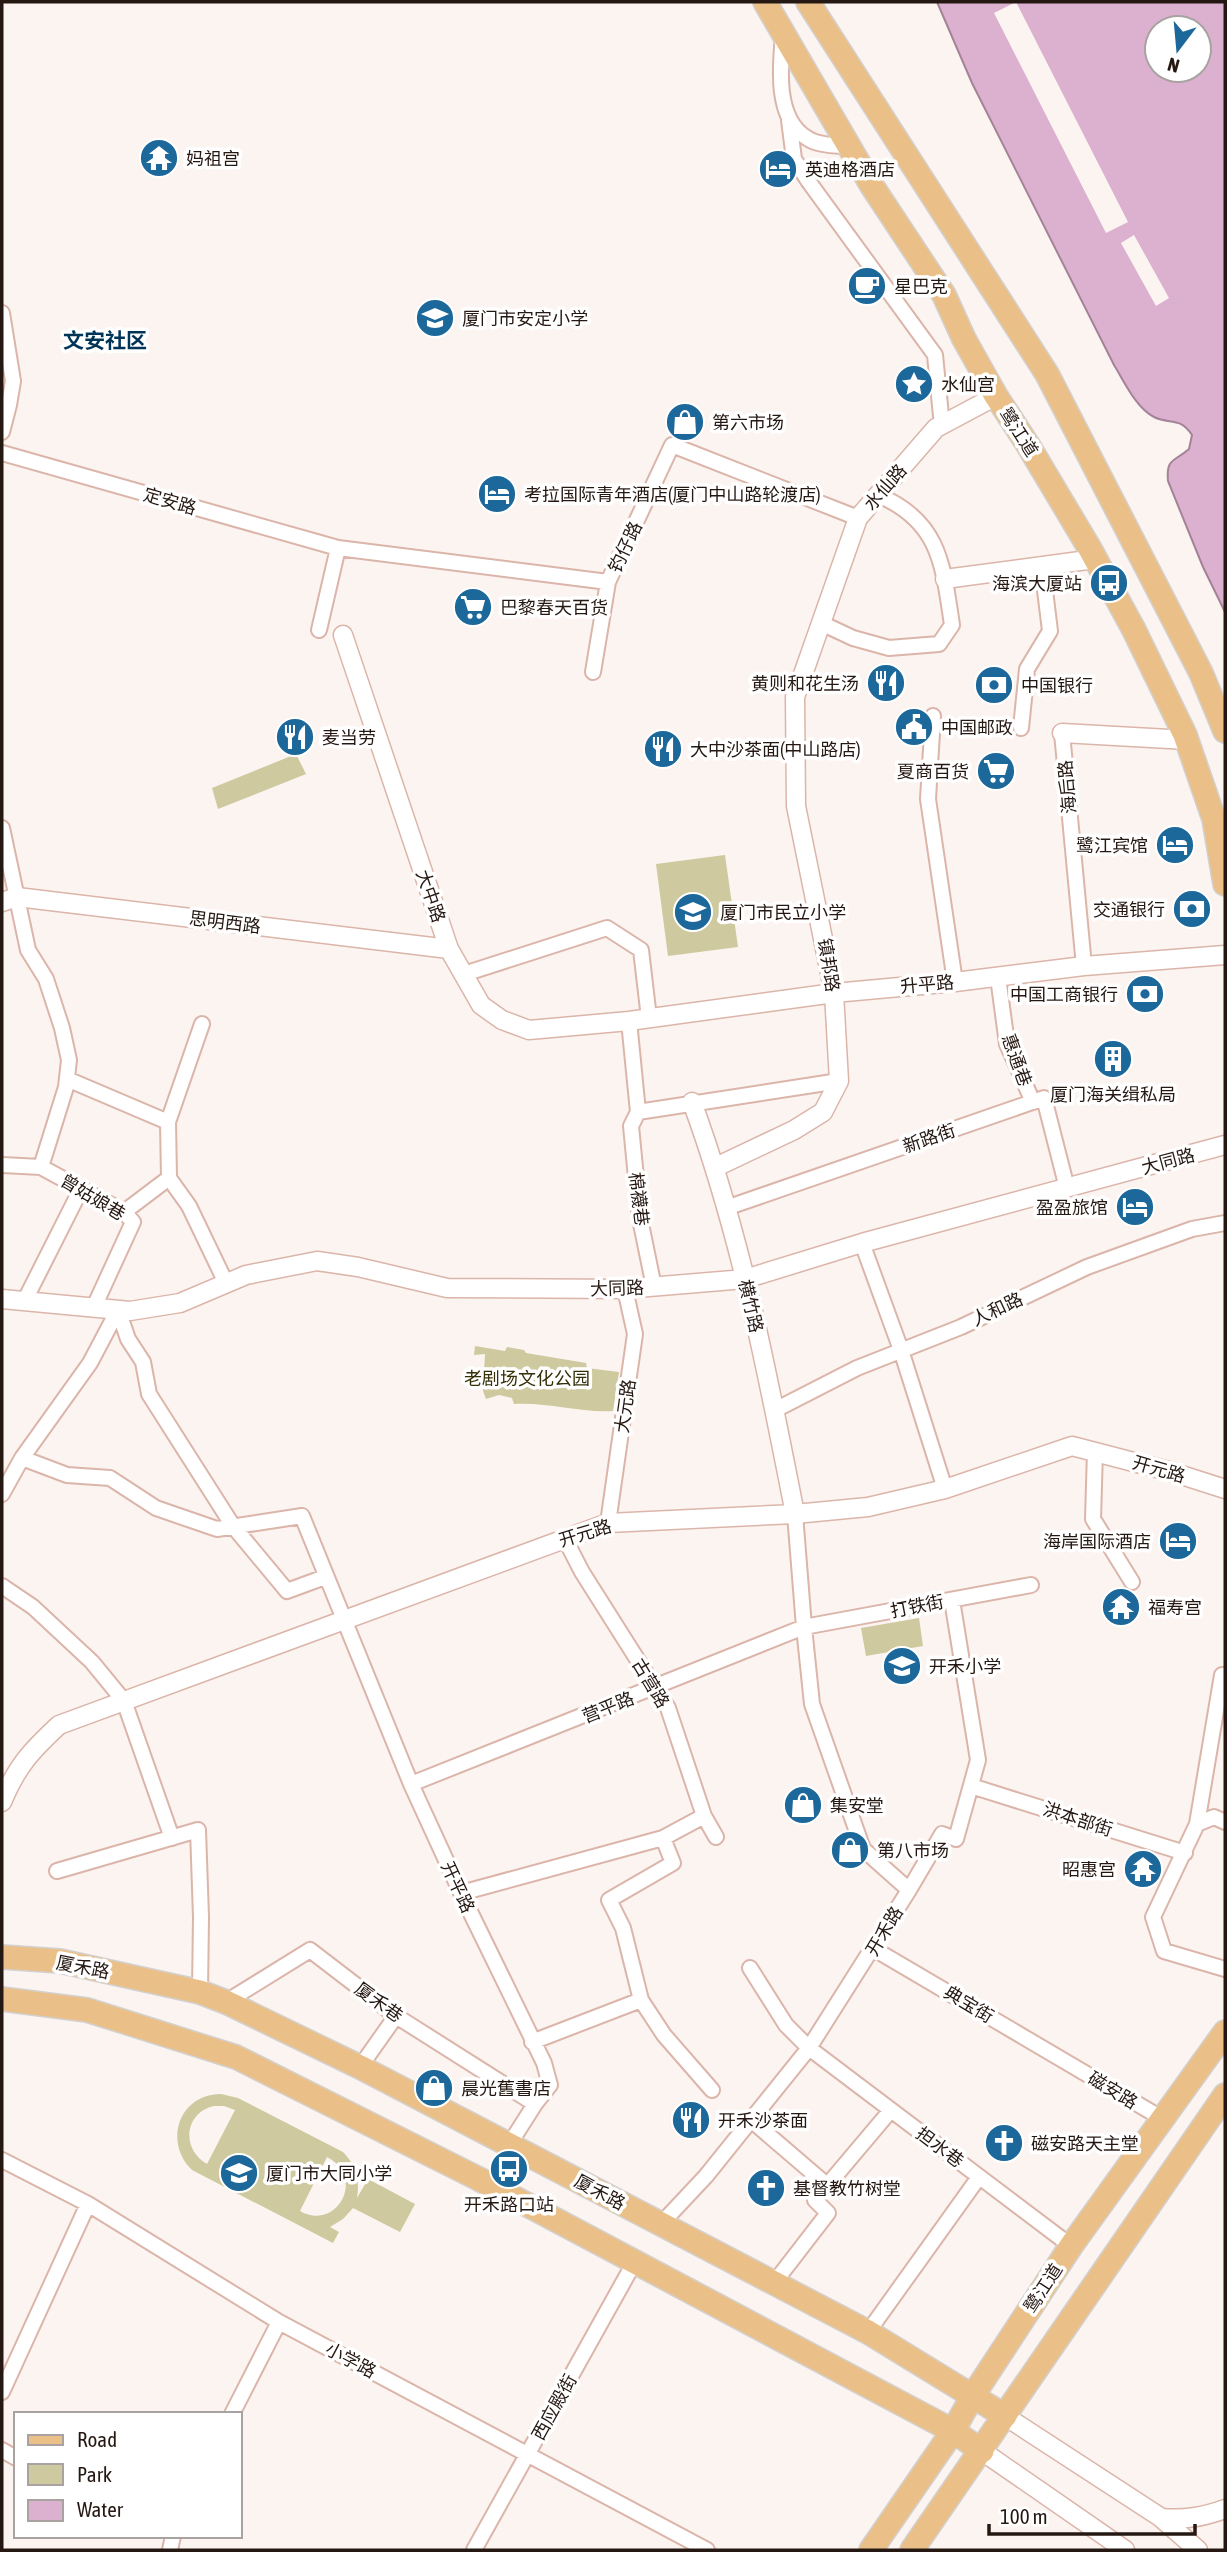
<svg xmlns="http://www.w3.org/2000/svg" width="1227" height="2552" font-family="'Asap Condensed','Noto Sans SC',sans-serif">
  <rect width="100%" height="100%" fill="#fcf4f1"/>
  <path fill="#cec99e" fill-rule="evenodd" d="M296,754L306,774L218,809L212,788Z
    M725,855L738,947L668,956L656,864Z
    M475,1346L505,1351L507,1347L524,1350L526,1353L586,1363L587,1368L619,1372L613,1411C580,1413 548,1402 514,1404L512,1398L499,1395L486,1399L483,1391L485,1354L474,1355Z
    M919,1618L923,1646L866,1656L861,1628Z
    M221,2094L238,2098L343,2152C356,2165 360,2180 357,2198L368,2179L415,2204L400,2232L353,2208L343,2219L330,2227L339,2232L333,2243L192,2170C163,2142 179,2094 221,2094ZM214,2106H224L235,2110L207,2164C181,2149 184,2113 214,2106ZM327,2157C367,2178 336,2232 300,2211Z"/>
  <path fill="#dbb1cf" stroke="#a48397" stroke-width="2" fill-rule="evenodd" d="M937,2H1225V612L1203,567L1168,481C1166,458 1174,462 1189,449L1192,435C1179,416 1170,425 1154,417C1136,408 1124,381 1114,365L972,83ZM1157,28H1199V70H1157Z"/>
  <path fill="#fcf4f1" d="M1016,2L1128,222L1106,233L994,13Z
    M1134,235L1169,298L1156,306L1121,243Z"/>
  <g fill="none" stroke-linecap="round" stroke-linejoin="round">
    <g stroke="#dbb5a9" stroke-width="18">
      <path id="minor" d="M783,36C780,67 775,119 807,138C818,146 837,145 850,147
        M789,120L794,159L809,182L935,355L942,426
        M2,313L13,381L9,405L2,432
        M2,453L338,548L608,582
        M821,623L853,638L889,648L939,644L952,625C943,565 940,521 878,495
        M319,630L338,548
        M593,672L608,582L672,445L858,518
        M933,716L928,799L955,982
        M1021,728L1027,669L1050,631L1042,566
        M1062,733L1084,966
        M2,828L28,950L46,979L62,1028L69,1060L66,1087L41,1167
        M464,974L607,928L641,950L649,1018
        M998,977L1007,1044L1033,1102
        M629,1021L638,1112L839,1081
        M202,1024L168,1122L169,1178L189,1206L226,1283
        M67,1079L168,1122
        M638,1112L631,1126L640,1219L654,1287
        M2,1165L41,1167L124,1212L133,1222L94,1307
        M726,1208L1044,1098L1067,1188
        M124,1212L169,1178
        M862,1243L901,1350L945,1489
        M25,1300L81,1189
        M118,1310L128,1339L143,1362L149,1394L233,1526L287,1591L325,1577
        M775,1410L857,1368L961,1327L1087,1267L1192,1229L1225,1223
        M1095,1451L1093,1519L1132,1582
        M22,1458L67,1475L110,1478L156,1508L217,1529L302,1516L411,1784L461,1893L544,2063L550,2085L535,2104L509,2145
        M2,1494L22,1458L90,1363L118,1310
        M608,1523L635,1334L625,1289
        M565,1539L582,1572L668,1708L704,1816L716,1837
        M2,1586L33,1607L92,1662L124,1701L172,1838
        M411,1784L804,1627L1031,1585
        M971,1786L1185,1853
        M1225,1822L1214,1817L1197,1824L1153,1917L1164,1951L1225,1969
        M1197,1824L1222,1675H1225
        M663,1838L673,1863L609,1900L623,1928L641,2000L664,2035L712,2090
        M57,1871L198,1830L201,1917L200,1992
        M909,1890L942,1834L956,1839L978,1760L952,1600
        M461,1893L663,1838L704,1816
        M874,1949L1163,2119
        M750,1968L786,2025L809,2048L1071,2246
        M226,2002L310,1950L396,2016L535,2104
        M532,2042L641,2000
        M360,2067L396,2016
        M751,2120L828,2186
        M2,2160L88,2204L279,2322L707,2550
        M661,2224L706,2176L809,2048L909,1890L863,1849L812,1704L804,1627L795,1514
        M774,2283L828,2213L815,2200L891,2110
        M868,2332L979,2177
        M2,2392L88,2204
        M232,2414L279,2322
        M2,2450L16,2458
        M170,2550L173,2536
        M474,2550L634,2263"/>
    </g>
    <g stroke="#dbb5a9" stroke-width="21">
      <path id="tertiary" d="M945,579L1095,559
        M343,635L449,949L481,1005L502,1020L529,1030L629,1021L834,993L955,982L1084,966L1225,955
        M1062,733L1187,740
        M2,902L17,897L449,949
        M692,1102C741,1235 768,1376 795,1514
        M716,1167L794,1130L823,1112L839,1081L834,993L796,806L795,697L858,518L936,428L996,396
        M2,1299L130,1311L180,1303L246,1275L317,1261L358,1267L447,1288L625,1289L745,1279L862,1243L1225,1145
        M2,1802C17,1766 31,1751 59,1725L608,1523L795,1514L868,1507L945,1489L1072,1446L1172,1472L1225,1489
        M1005,2416L1160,2517L1198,2550
        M982,2451L1125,2550
        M1161,2518C1185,2520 1203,2517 1225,2509"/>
    </g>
    <g stroke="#d3d1d0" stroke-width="26">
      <path id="primary" d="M765,2L872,186L944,295L964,339L996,396L1028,445L1090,549L1134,630L1185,735L1214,819L1225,884
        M808,2L1047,374L1201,673L1225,731
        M2,1957L60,1961L200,1992L226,2002L360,2067L868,2332L1005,2416
        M2,1999L87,2010L236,2057L479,2179L953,2431L982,2451
        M871,2550L953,2431L972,2397L1071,2246L1225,2032
        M912,2550L1225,2095"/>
    </g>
    <use href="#minor" stroke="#fff" stroke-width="14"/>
    <use href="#tertiary" stroke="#fff" stroke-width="18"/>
    <use href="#primary" stroke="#eac088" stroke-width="23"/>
  </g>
  <defs>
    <g id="temple-disc" transform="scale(2.0125)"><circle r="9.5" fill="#1c689b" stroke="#fff"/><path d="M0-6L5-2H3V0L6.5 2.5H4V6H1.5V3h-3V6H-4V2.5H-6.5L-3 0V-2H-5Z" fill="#fff"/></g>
    <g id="hotel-disc" transform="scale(2.0125)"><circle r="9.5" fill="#1c689b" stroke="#fff"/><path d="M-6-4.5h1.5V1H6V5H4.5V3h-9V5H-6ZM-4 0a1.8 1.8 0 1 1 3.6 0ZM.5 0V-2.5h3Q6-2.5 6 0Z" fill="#fff"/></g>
    <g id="cafe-disc" transform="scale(2.0125)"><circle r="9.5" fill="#1c689b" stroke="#fff"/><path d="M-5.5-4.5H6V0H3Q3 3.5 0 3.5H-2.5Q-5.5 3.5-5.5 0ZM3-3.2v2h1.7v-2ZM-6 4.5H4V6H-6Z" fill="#fff"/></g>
    <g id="school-disc" transform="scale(2.0125)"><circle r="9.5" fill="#1c689b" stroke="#fff"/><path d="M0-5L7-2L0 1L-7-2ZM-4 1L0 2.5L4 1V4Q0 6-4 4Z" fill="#fff"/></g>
    <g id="sight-disc" transform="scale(2.0125)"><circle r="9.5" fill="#1c689b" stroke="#fff"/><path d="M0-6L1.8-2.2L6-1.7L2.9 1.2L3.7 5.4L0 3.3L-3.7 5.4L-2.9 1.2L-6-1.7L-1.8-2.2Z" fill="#fff"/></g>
    <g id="shop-disc" transform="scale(2.0125)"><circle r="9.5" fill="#1c689b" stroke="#fff"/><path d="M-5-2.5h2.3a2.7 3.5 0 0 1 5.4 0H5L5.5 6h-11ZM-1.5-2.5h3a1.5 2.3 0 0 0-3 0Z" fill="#fff"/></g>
    <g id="bus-disc" transform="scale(2.0125)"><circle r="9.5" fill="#1c689b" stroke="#fff"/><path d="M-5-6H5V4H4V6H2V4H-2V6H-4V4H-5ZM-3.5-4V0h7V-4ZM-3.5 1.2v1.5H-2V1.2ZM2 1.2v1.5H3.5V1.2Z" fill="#fff"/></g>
    <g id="supermarket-disc" transform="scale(2.0125)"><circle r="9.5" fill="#1c689b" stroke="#fff"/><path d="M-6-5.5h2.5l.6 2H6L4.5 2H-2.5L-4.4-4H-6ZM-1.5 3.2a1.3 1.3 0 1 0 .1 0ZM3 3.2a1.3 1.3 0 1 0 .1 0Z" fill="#fff"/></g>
    <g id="restaurant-disc" transform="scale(2.0125)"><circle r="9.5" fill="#1c689b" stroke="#fff"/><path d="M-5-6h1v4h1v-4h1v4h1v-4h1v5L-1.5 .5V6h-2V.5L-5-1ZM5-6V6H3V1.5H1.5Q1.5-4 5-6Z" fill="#fff"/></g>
    <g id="bank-disc" transform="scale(2.0125)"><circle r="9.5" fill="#1c689b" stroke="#fff"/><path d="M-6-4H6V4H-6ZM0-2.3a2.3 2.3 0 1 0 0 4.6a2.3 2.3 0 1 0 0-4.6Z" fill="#fff"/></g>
    <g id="civic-disc" transform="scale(2.0125)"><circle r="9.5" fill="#1c689b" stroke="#fff"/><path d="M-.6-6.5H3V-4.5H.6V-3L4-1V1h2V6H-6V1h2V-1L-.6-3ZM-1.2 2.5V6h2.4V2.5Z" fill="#fff"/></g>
    <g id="building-disc" transform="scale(2.0125)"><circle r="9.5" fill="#1c689b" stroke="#fff"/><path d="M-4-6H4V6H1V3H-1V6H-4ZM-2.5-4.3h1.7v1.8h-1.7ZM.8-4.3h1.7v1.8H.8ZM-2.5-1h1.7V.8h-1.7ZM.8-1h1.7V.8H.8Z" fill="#fff"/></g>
    <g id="church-disc" transform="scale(2.0125)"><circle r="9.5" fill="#1c689b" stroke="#fff"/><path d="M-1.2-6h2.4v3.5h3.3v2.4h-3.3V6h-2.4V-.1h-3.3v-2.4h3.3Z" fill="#fff"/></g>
  </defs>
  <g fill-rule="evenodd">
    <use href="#temple-disc" x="159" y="158"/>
    <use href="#hotel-disc" x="778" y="169"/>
    <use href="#cafe-disc" x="867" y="286"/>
    <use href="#school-disc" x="435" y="318"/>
    <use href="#sight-disc" x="914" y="384"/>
    <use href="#shop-disc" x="685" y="422"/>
    <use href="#hotel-disc" x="497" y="494"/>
    <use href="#bus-disc" x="1109" y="583"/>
    <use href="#supermarket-disc" x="473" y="607"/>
    <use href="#restaurant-disc" x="886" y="683"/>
    <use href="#bank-disc" x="994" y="685"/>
    <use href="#civic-disc" x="914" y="727"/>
    <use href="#restaurant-disc" x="295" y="737"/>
    <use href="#restaurant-disc" x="663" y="749"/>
    <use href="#supermarket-disc" x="996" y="771"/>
    <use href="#hotel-disc" x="1175" y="845"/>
    <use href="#bank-disc" x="1192" y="909"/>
    <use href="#school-disc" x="693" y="912"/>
    <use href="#bank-disc" x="1145" y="994"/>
    <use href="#building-disc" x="1113" y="1059"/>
    <use href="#hotel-disc" x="1135" y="1207"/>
    <use href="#hotel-disc" x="1178" y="1541"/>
    <use href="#temple-disc" x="1121" y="1607"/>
    <use href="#school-disc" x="902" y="1666"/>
    <use href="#shop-disc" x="803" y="1805"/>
    <use href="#shop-disc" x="850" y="1850"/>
    <use href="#temple-disc" x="1143" y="1869"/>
    <use href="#shop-disc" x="434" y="2088"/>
    <use href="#restaurant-disc" x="691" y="2120"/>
    <use href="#church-disc" x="1004" y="2143"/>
    <use href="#bus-disc" x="509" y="2169"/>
    <use href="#school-disc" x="239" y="2173"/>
    <use href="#church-disc" x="766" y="2188"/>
  </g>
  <g text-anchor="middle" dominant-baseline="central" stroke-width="7" stroke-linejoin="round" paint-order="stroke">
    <g font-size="18" fill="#251813" stroke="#fff" text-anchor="start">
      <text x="186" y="158">妈祖宫</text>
      <text x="805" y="169">英迪格酒店</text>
      <text x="894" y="286">星巴克</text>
      <text x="462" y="318">厦门市安定小学</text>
      <text x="941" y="384">水仙宫</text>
      <text x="712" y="422">第六市场</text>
      <text x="524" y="494">考拉国际青年酒店(厦门中山路轮渡店)</text>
      <text x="1082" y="583" text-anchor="end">海滨大厦站</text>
      <text x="500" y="607">巴黎春天百货</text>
      <text x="859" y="683" text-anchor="end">黄则和花生汤</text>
      <text x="1021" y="685">中国银行</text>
      <text x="941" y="727">中国邮政</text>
      <text x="322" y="737">麦当劳</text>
      <text x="690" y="749">大中沙茶面(中山路店)</text>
      <text x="969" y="771" text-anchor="end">夏商百货</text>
      <text x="1148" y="845" text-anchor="end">鹭江宾馆</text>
      <text x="1165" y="909" text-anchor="end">交通银行</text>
      <text x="720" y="912">厦门市民立小学</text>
      <text x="1118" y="994" text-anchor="end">中国工商银行</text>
      <text x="1113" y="1094" text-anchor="middle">厦门海关缉私局</text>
      <text x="1108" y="1207" text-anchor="end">盈盈旅馆</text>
      <text x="1151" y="1541" text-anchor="end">海岸国际酒店</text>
      <text x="1148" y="1607">福寿宫</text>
      <text x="929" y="1666">开禾小学</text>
      <text x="830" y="1805">集安堂</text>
      <text x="877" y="1850">第八市场</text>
      <text x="1116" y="1869" text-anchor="end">昭惠宫</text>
      <text x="461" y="2088">晨光舊書店</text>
      <text x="718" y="2120">开禾沙茶面</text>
      <text x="1031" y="2143">磁安路天主堂</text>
      <text x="266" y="2173">厦门市大同小学</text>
      <text x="793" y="2188">基督教竹树堂</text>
      <text x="509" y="2204" text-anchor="middle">开禾路口站</text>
    </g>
    <g font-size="18" fill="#251813" stroke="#fff">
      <text transform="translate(1019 432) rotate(57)">鹭江道</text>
      <text transform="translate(885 487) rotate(-49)">水仙路</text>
      <text transform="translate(170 501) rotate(16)">定安路</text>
      <text transform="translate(625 547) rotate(-65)">钓仔路</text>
      <text transform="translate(1067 787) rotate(-95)">海后路</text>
      <text transform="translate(431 896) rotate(71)">大中路</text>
      <text transform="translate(225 922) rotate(7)">思明西路</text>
      <text transform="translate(829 965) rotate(81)">镇邦路</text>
      <text transform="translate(927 984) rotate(-5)">升平路</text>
      <text transform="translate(1017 1060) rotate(70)">惠通巷</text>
      <text transform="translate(929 1138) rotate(-19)">新路街</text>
      <text transform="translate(1168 1161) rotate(-15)">大同路</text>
      <text transform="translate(93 1197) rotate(31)">曾姑娘巷</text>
      <text transform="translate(639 1199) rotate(83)">棉襪巷</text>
      <text transform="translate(617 1288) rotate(-2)">大同路</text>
      <text transform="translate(751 1306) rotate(77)">横竹路</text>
      <text transform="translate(997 1309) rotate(-25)">人和路</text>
      <text transform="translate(625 1406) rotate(-82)">大元路</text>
      <text transform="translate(1159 1469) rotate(16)">开元路</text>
      <text transform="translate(585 1533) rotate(-17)">开元路</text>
      <text transform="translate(917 1606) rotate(-11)">打铁街</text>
      <text transform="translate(651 1683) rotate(59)">古营路</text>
      <text transform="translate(608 1707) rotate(-22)">营平路</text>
      <text transform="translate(1078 1819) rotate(18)">洪本部街</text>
      <text transform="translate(458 1887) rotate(65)">开平路</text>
      <text transform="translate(884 1931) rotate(-59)">开禾路</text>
      <text transform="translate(83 1967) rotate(11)">厦禾路</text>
      <text transform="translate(379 2002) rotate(36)">厦禾巷</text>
      <text transform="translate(969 2004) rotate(31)">典宝街</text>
      <text transform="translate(1113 2090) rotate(31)">磁安路</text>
      <text transform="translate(940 2147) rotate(37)">担水巷</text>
      <text transform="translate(600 2192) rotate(28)">厦禾路</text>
      <text transform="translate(1043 2288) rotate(-57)">鹭江道</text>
      <text transform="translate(351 2360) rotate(28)">小学路</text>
      <text transform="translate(554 2407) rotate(-61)">西应殿街</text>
    </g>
    <g font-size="18" fill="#363009" stroke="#fff">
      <text x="527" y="1378">老剧场文化公园</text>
    </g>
    <g font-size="21" font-weight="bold" fill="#003557" stroke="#fff">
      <text x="105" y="340">文安社区</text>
    </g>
  </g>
  <rect width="1227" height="2552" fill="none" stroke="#251813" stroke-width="7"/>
  <rect x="14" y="2412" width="228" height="126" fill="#ffffff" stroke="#a8a3a1" stroke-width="2"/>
  <rect x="28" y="2435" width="35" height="10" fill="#eac088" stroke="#a8a3a1" stroke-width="2"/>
  <text x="77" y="2447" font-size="21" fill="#251813">Road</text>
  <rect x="28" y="2464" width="35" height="21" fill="#cec99e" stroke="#a8a3a1" stroke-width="2"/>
  <text x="77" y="2482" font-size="21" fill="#251813">Park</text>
  <rect x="28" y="2500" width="35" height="21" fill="#dbb1cf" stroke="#a8a3a1" stroke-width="2"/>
  <text x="77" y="2517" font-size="21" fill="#251813">Water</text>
  <g transform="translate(1178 49) rotate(196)"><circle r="33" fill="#ffffff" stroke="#a8a3a1" stroke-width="2"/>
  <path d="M0-5L12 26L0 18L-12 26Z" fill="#1c689b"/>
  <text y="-10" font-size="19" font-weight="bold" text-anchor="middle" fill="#251813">N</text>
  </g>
  <path d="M989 2524v10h206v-10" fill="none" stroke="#251813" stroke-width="3.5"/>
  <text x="1000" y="2524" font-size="21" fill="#251813" stroke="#ffffff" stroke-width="5" paint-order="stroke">100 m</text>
</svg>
